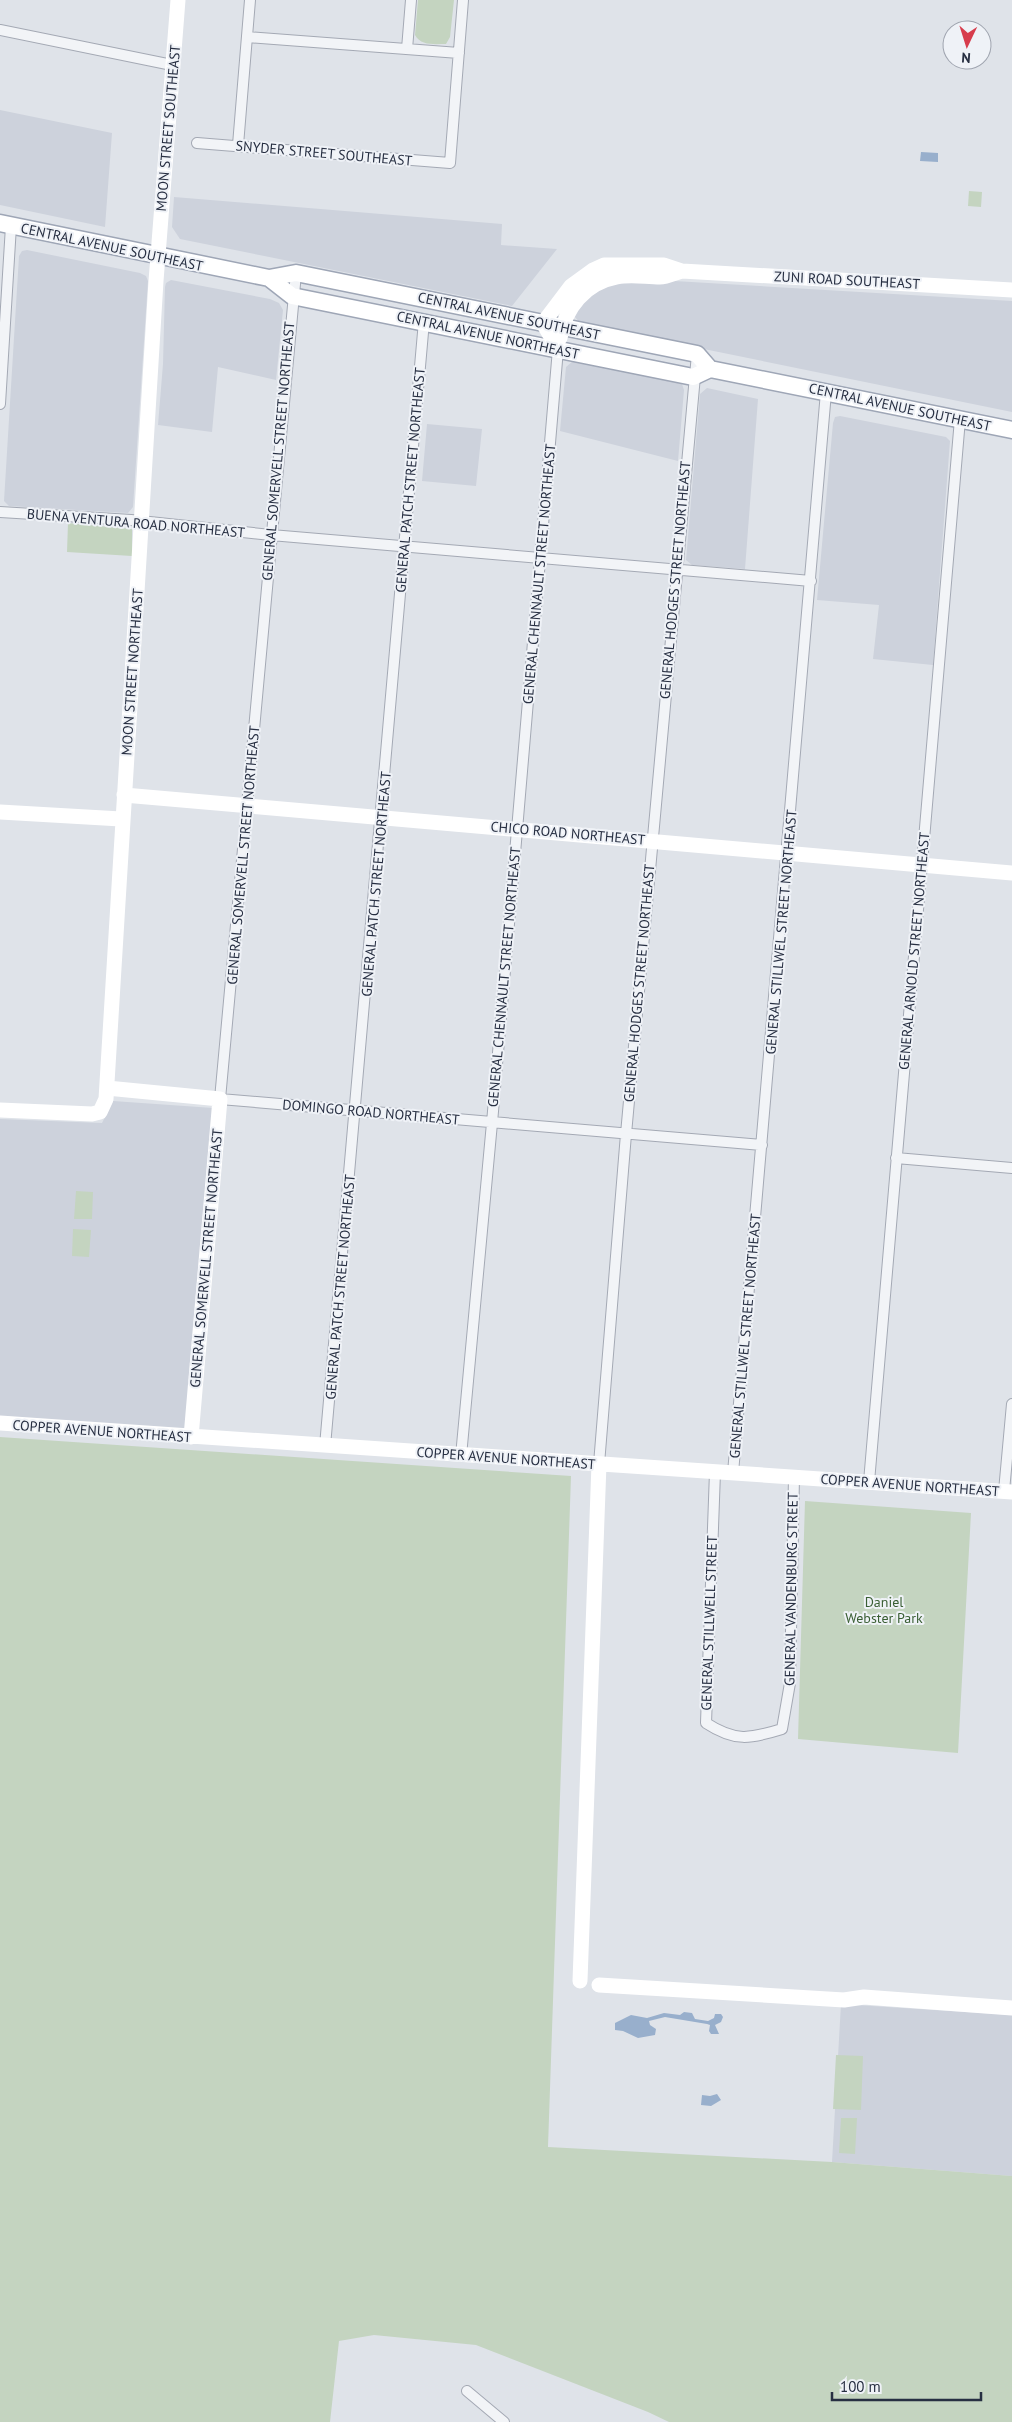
<svg xmlns="http://www.w3.org/2000/svg" width="1012" height="2422" font-family="'PT Sans',sans-serif">
  <rect width="100%" height="100%" fill="#dfe3e9"/>
  <path fill="#cdd2dc" d="M0,110L112,133L105,227L0,205Z
    M174,197L502,224L501,245L557,249L512,306L180,239L172,227Z
    M27,250L140,273L146,276L148,281L133,507L128,513L9,506L4,501L19,256L22,251Z
    M171,280L270,299L279,303L283,310L276,380L218,367L212,432L158,425L163,364L165,287L166,283Z
    M657,280L1012,301V412L581,324L574,316L576,305L611,282Z
    M573,361L682,384L684,390L678,461L560,431L566,367Z
    M707,388L758,399L745,569L692,565L686,560L700,394Z
    M840,416L946,437L950,441L933,665L873,659L879,605L817,600L833,423L835,417Z
    M427,424L482,429L476,486L422,481Z
    M113,1101L213,1108L186,1429L0,1416V1119L102,1123Z
    M841,2004L1012,2015V2176L832,2162Z"/>
  <path fill="#c4d4c0" d="M418,0H454L450,37L446,44C434,44 421,46 415,35Z
    M969,191L982,192L981,207L968,206Z
    M68,523L132,529V556L67,552Z
    M76,1191L93,1192L92,1219H74Z
    M73,1229L91,1230L89,1257L72,1256Z
    M0,1437L571,1476L548,2147L832,2162L1012,2176V2422H669L648,2412L476,2345L374,2335L339,2341L330,2422H0Z
    M805,1501L971,1513L958,1753L798,1739Z
    M836,2055L863,2056L861,2110L833,2109Z
    M841,2118H857L855,2154L839,2153Z"/>
  <path fill="#98afcc" d="M921,152L938,153V162L920,161Z
    M684,2012L692,2013L695,2019L708,2021L714,2018L715,2014H721L723,2017L721,2022L715,2025L719,2034H711L709,2031L710,2025L707,2024L665,2017L649,2021L650,2025L656,2029L655,2035L638,2038L623,2031L615,2030V2023L631,2015L647,2018L664,2013L680,2015Z
    M717,2094L721,2100L711,2106L701,2105L702,2095L710,2096Z"/>
  <g fill="none" stroke-linecap="round" stroke-linejoin="round">
    <g stroke="#a4a9b4" stroke-width="12">
      <path id="street" d="M0,30L172,65
        M247,37L459,53
        M407,49L411,0
        M197,143L450,163L463,0
        M238,145L250,0
        M296,273L220,1099L762,1145
        M0,404L11,226
        M0,512L131,520L271,535L811,581
        M896,1158L1012,1168
        M325,1446L424,321
        M461,1456L492,1123L558,349
        M599,1464L626,1134L697,354
        M715,1472L706,1723C735,1742 750,1739 782,1729L790,1683L794,1477
        M733,1473L826,392
        M869,1482L960,419
        M1004,1491L1012,1404
        M467,2391L504,2422"/>
    </g>
    <g stroke="#9ea6b6" stroke-width="19">
      <path id="primary" d="M0,223L269,278L296,273L697,354L710,369L1012,430
        M269,278L292,296L693,377L710,369"/>
    </g>
    <use href="#street" stroke="#f2f4f7" stroke-width="10"/>
    <path stroke="#fff" stroke-width="15" d="M560,338C565,308 585,283 617,277C631,274 645,277 660,277C667,277 675,273 682,271
      M558,349L543,323L571,286L593,270L604,265H664L682,271L1012,290
      M124,795L1012,873
      M0,812L121,819
      M107,1088L220,1099L191,1437
      M0,1110L92,1114L100,1112L106,1099L156,281L178,0
      M0,1423L1012,1492
      M580,1981L599,1464
      M599,1985L844,2000L864,1997L1012,2008"/>
    <use href="#primary" stroke="#fff" stroke-width="16"/>
  </g>
  <g text-anchor="middle" dominant-baseline="central" stroke-width="4" stroke-linejoin="round" paint-order="stroke">
    <g font-size="14" fill="#272f42" stroke="#eff2f7">
      <text transform="translate(168 128) rotate(-85)">MOON STREET SOUTHEAST</text>
      <text transform="translate(324 153) rotate(5)">SNYDER STREET SOUTHEAST</text>
      <text transform="translate(112 247) rotate(12)">CENTRAL AVENUE SOUTHEAST</text>
      <text transform="translate(847 280) rotate(3)">ZUNI ROAD SOUTHEAST</text>
      <text transform="translate(509 316) rotate(12)">CENTRAL AVENUE SOUTHEAST</text>
      <text transform="translate(488 335) rotate(12)">CENTRAL AVENUE NORTHEAST</text>
      <text transform="translate(900 407) rotate(12)">CENTRAL AVENUE SOUTHEAST</text>
      <text transform="translate(278 451) rotate(-85)">GENERAL SOMERVELL STREET NORTHEAST</text>
      <text transform="translate(410 480) rotate(-85)">GENERAL PATCH STREET NORTHEAST</text>
      <text transform="translate(136 523) rotate(5)">BUENA VENTURA ROAD NORTHEAST</text>
      <text transform="translate(539 574) rotate(-85)">GENERAL CHENNAULT STREET NORTHEAST</text>
      <text transform="translate(675 580) rotate(-85)">GENERAL HODGES STREET NORTHEAST</text>
      <text transform="translate(132 672) rotate(-86)">MOON STREET NORTHEAST</text>
      <text transform="translate(568 833) rotate(5)">CHICO ROAD NORTHEAST</text>
      <text transform="translate(243 855) rotate(-85)">GENERAL SOMERVELL STREET NORTHEAST</text>
      <text transform="translate(376 884) rotate(-85)">GENERAL PATCH STREET NORTHEAST</text>
      <text transform="translate(781 932) rotate(-85)">GENERAL STILLWEL STREET NORTHEAST</text>
      <text transform="translate(914 951) rotate(-85)">GENERAL ARNOLD STREET NORTHEAST</text>
      <text transform="translate(504 977) rotate(-85)">GENERAL CHENNAULT STREET NORTHEAST</text>
      <text transform="translate(639 983) rotate(-85)">GENERAL HODGES STREET NORTHEAST</text>
      <text transform="translate(371 1112) rotate(5)">DOMINGO ROAD NORTHEAST</text>
      <text transform="translate(206 1258) rotate(-85)">GENERAL SOMERVELL STREET NORTHEAST</text>
      <text transform="translate(340 1287) rotate(-85)">GENERAL PATCH STREET NORTHEAST</text>
      <text transform="translate(745 1336) rotate(-85)">GENERAL STILLWEL STREET NORTHEAST</text>
      <text transform="translate(102 1431) rotate(4)">COPPER AVENUE NORTHEAST</text>
      <text transform="translate(506 1458) rotate(4)">COPPER AVENUE NORTHEAST</text>
      <text transform="translate(910 1485) rotate(4)">COPPER AVENUE NORTHEAST</text>
      <text transform="translate(791 1589) rotate(-89)">GENERAL VANDENBURG STREET</text>
      <text transform="translate(709 1623) rotate(-88)">GENERAL STILLWELL STREET</text>
    </g>
    <g font-size="14" fill="#395e33" stroke="#eff2f7">
      <text x="884" y="1602">Daniel<tspan x="884" dy="16">Webster Park</tspan></text>
    </g>
  </g>
  <g transform="translate(967 45) rotate(184)"><circle r="24" fill="#eff2f7" stroke="#9fa4af"/>
  <path d="M0-4L9 19L0 12L-9 19Z" fill="#d73c4c"/>
  <text y="-8" font-size="14" font-weight="bold" text-anchor="middle" fill="#272f42">N</text>
  </g>
  <path d="M832 2392v8h149v-8" fill="none" stroke="#272f42" stroke-width="2.5"/>
  <text x="840" y="2392" font-size="15" fill="#272f42" stroke="#eff2f7" stroke-width="4" paint-order="stroke">100 m</text>
</svg>
